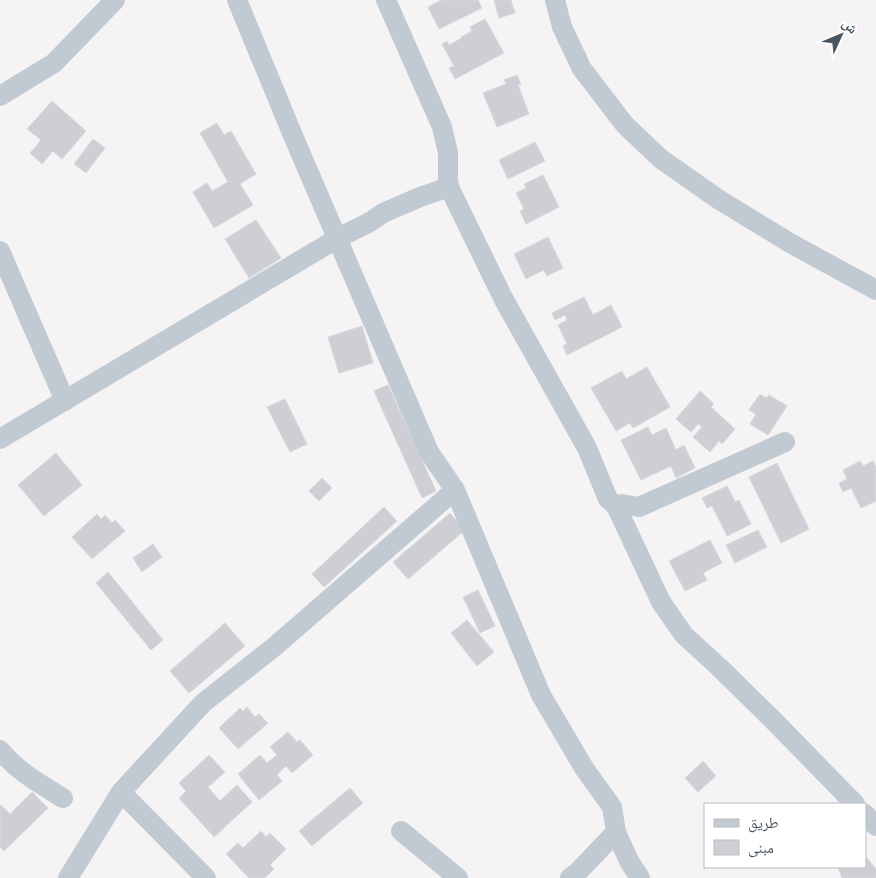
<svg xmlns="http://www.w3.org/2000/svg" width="876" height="878" font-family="Cabin,'Noto Naskh Arabic',sans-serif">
  <rect width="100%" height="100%" fill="#f5f3f3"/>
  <path fill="#cdcfd5" stroke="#d7d9de" d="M441,0H478L482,8L439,29L428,7Z
    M494,0H511L515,13L499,18Z
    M485,19L504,53L455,79L449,68L454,66L442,44L447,41L449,45L462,38L461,37L472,31L470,27Z
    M517,75L521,84L518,85L529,114L497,127L483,93L506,84L504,80Z
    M52,101L86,131L62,159L53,151L42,164L30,153L41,140L27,129Z
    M217,123L224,135L231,131L256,174L240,184L253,205L214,228L193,192L207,183L212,191L228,182L200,133Z
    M93,139L105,148L86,173L74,164Z
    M535,142L545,161L508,179L499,160Z
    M543,175L559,207L526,224L520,211L524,209L516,193L526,188L524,184Z
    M256,220L281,258L249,278L225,239Z
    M548,237L563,268L547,276L544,270L526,279L514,254Z
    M584,297L593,315L611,305L622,327L567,355L563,346L567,344L558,325L567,320L565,315L555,320L552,313Z
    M362,326L373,363L339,373L328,337Z
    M647,367L670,407L633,428L630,423L616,431L591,388L622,371L626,379Z
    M388,385L436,491L422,498L374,391Z
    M700,391L714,404L711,407L735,429L722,444L719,441L710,452L693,437L702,427L698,424L691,432L676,419Z
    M760,394L766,398L769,395L787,406L768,435L750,424L756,414L749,410Z
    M285,399L307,444L290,452L267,407Z
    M648,427L652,435L666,428L676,450L684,445L695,468L676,478L671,466L641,480L621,440Z
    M56,453L82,485L44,516L18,485Z
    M860,461L863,466L873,461L876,467V501L861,508L851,488L843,492L839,483L847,479L843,470Z
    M777,463L809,529L781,543L749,477Z
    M322,478L332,488L319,501L309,491Z
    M727,486L735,502L739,500L751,524L727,536L712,506L707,508L702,498Z
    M384,507L397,521L324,587L312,574Z
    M450,513L465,530L408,579L393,562Z
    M97,514L101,519L105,515L112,523L115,520L125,531L92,559L72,537Z
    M758,530L767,547L735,563L726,545Z
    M710,540L722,563L703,573L707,580L685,591L669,561Z
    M153,544L162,557L142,572L133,558Z
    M108,572L163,640L151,650L96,583Z
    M478,590L495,626L480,633L463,597Z
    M467,620L494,652L477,666L451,633Z
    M225,623L245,646L189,693L170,671Z
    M247,707L255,717L259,714L268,723L238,749L219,728L240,708L243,711Z
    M288,732L297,742L300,740L313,755L292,773L286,766L277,775L282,781L259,800L238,774L260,755L267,763L277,755L270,747Z
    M209,755L225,772L208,787L220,801L237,785L252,802L214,837L179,798L186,791L179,783Z
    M703,761L716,776L698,792L685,778Z
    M350,788L363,803L312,846L299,831Z
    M32,792L48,808L4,851L0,847V806L1,805L10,814Z
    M261,831L266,837L270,833L286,849L270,865L274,869L265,878H249L226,854L238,843L243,848Z
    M865,856L876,869V878H842L838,868L839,867H865Z"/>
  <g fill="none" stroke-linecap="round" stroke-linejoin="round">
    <path stroke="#c1cad2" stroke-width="20" d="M237,0L294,138L429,452L455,490L541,695L584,768L612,807L616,832L629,861L640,878
      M386,0L442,127L448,153V179L449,187
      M555,0L562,27L582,69L625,125L661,159L718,199L790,243L876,290
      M0,96L54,63L115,0
      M0,251L65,401
      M0,439L338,238L370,222L383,213L420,197L449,187L503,298L587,448L608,499L616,506L622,504L639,507L785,442
      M616,506L661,602L684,635L720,668L773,720L855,804
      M0,750C17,771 40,784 63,798
      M121,792L206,878
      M865,814L876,826
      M401,831L458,878
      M68,878L121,792L203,703L274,647L455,490
      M570,878L577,873L616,832"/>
  </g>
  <rect x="704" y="803" width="162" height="65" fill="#ffffff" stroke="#b7bbc0"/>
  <rect x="714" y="819" width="25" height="8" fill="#c1cad2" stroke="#b7bbc0"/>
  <text x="748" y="828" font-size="15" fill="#4a5661">طريق</text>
  <rect x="714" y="840" width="25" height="15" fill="#cdcfd5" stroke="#b7bbc0"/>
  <text x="748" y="853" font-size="15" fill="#4a5661">مبنى</text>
  <g transform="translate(841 35) rotate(46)" stroke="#ffffff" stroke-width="4" paint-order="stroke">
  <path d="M0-4L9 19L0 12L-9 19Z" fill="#4a5661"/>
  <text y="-8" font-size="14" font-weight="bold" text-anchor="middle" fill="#4a5661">ش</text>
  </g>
</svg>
